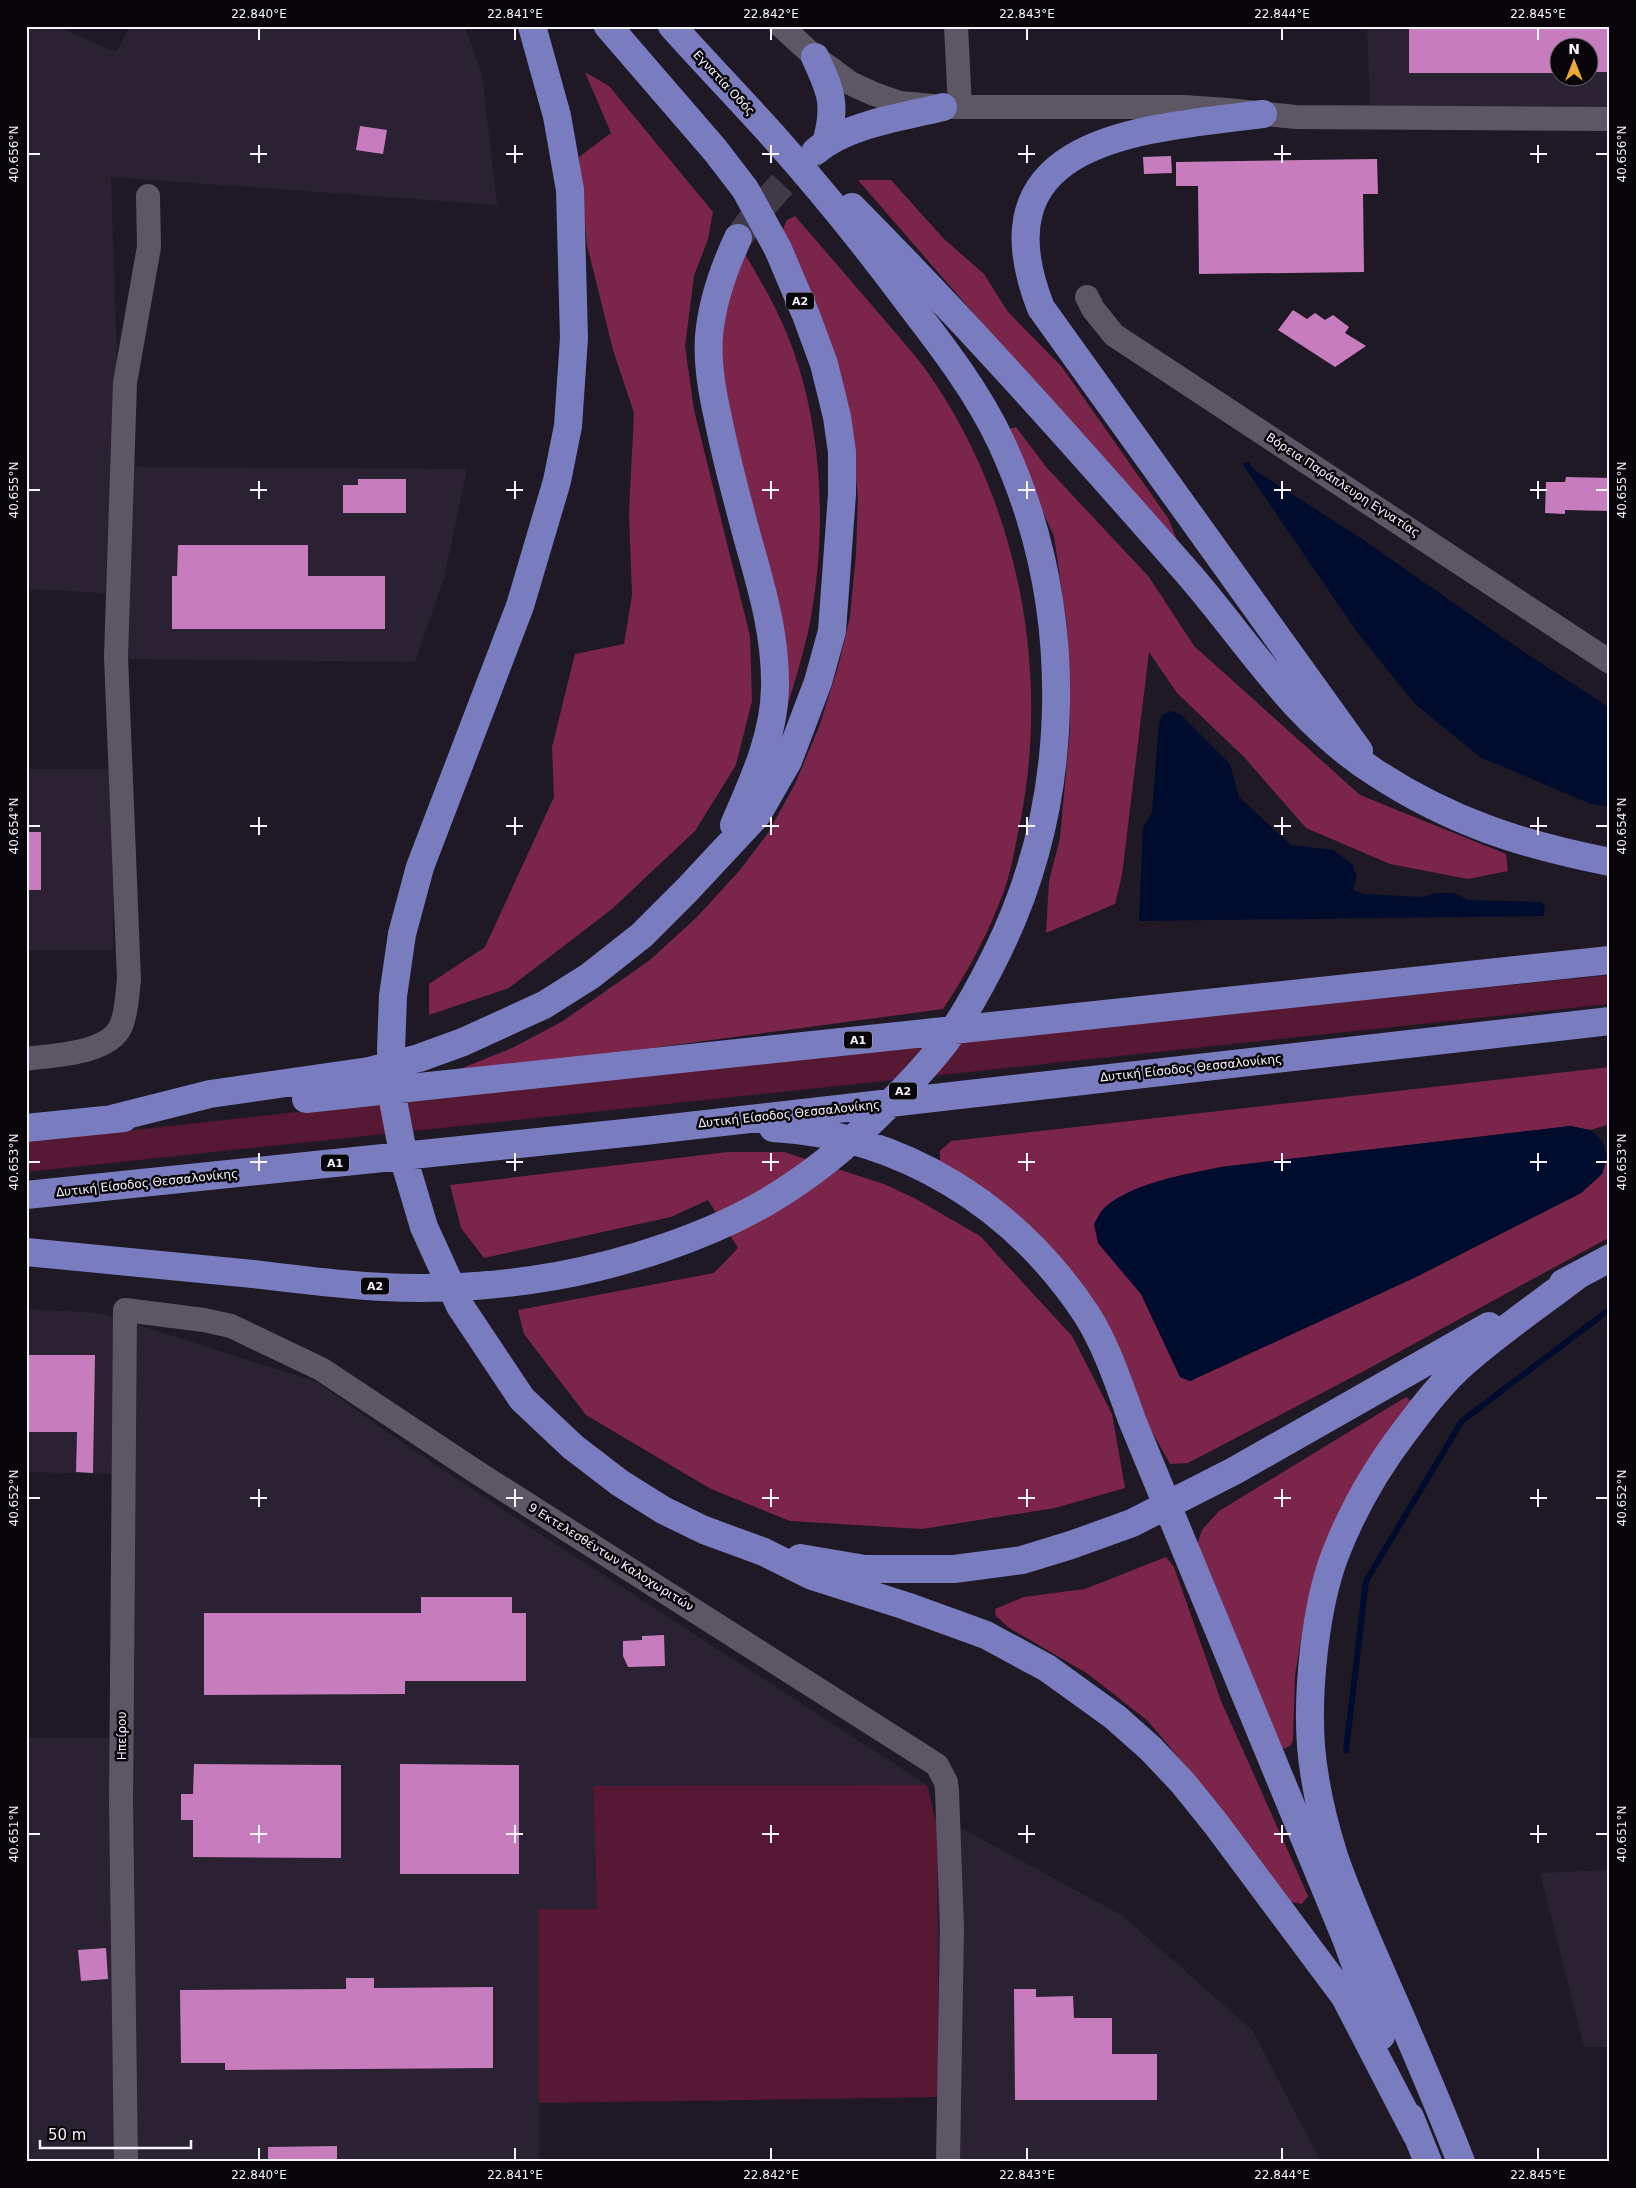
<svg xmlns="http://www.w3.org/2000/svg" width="1636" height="2188" font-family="'DejaVu Sans',sans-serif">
  <rect width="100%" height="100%" fill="#1f1926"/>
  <path fill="#2a2133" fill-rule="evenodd" d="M26,26H55L116,52L131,26H465L482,75L497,205L111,177L117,362L106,593L26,589Z
    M1367,26H1610V108L1370,106ZM1558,48H1588V78H1558Z
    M130,467L467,469L444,578L415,662L128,659Z
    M26,769H116L113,950H26Z
    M26,1309L100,1313L317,1382L404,1444L534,1530L927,1785L593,1786L597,1909H540L539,2162H26V1738H113L112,1474L26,1472Z
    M937,1825L963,1829L1123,1916L1253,2031L1321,2162H939Z
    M1610,1870V2047H1584L1540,1873Z"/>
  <path fill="#561832" d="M1610,975V1004L26,1172V1142L736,1063Z
    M927,1785L937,1825L939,2097L539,2103V1909H597L593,1786Z"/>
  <path fill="#7b254a" d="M585,72L609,86L713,212L708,239L694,276L685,346L694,410L750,636L752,701L736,765L695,831L612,909L509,988L429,1015V984L485,947L554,797L552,747L575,654L624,644L632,595L629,513L634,413L613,350L587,245L579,157L611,133Z
    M858,180H891L943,238L984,274L1008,312L1062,367L1168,518L1183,555Z
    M795,216C822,247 849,279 876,310C897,335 919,358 937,386C1019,512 1049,670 1021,818C1016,842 1012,868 1004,891C989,932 968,972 943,1009L443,1076L514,1047L563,1021L650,960L697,917L740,870L768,833L795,784L819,727L838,667L850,617L856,554L858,497L851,433L779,238L787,220Z
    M745,254C760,280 776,306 787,334C824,425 828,537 808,632C801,662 792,691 783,720L718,389L722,315Z
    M1016,427L1047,468L1149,577L1194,646L1360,795L1506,854L1508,871L1468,879L1390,864L1306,828L1244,757L1177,693L1149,652L1122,875L1115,904L1046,933L1049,881L1060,838L1070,730L1067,625L1054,536L1005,430Z
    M1610,1067V1124L1590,1130L1570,1126L1221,1167L1169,1178L1098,1243L1141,1294L1180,1377L1190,1381L1416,1277L1581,1193L1602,1174L1607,1158L1610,1157V1237L1364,1371L1188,1463L1170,1464L1150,1428L1101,1315L940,1162V1151L951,1141Z
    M728,1152H784L884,1184L916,1199L980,1236L1072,1336L1112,1414L1125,1488L1055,1508L922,1529L790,1521L711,1489L586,1415L524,1334L518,1310L714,1273L738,1248L708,1200L671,1217L484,1258L461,1228L450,1185Z
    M1406,1397L1411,1401L1410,1409L1324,1548L1306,1609L1295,1675L1293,1740L1290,1746L1283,1749L1276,1746L1197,1545L1202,1530L1219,1511Z
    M1166,1557L1174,1567L1221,1701L1308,1896L1302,1904L1291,1902L1199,1782L1148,1721L1088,1674L1008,1627L996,1616L995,1609L1024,1597L1085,1589Z"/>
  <path fill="#000c2d" d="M1245,462H1249L1253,469L1365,541L1518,648L1610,708V807L1591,804L1480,757L1415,704L1357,632L1243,465Z
    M1170,711L1180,714L1230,764L1239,797L1291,845L1333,850L1352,864L1357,876L1353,890L1364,894L1423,897L1435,893H1455L1468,900L1541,902L1545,907L1544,916L1140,921L1139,919L1143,827L1152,813L1159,722L1163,714Z
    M1570,1126L1590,1130L1603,1142L1607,1158L1602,1174L1581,1193L1416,1277L1190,1381L1180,1377L1141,1294L1098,1243L1094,1224C1097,1219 1100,1212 1104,1208C1134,1182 1184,1175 1221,1167Z"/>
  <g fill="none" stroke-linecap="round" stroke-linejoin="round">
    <path stroke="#000c2d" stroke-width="6" d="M1346,1751L1366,1581L1462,1421L1610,1309"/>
  </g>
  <path fill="#c77dbd" d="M1409,26H1610V72H1588V48H1558V73H1409Z
    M360,126L387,130L383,154L356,150Z
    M1171,156L1172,173L1144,174L1143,157Z
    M1377,159L1378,194H1363L1364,272L1199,274L1198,186H1176V162Z
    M1293,310L1307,319L1315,313L1325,320L1333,315L1349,327L1345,333L1366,346L1335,367L1278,330Z
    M1566,477L1610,478V511L1565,510V514L1545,513L1546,482H1565Z
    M358,479H406V513H343V485H358Z
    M178,545H308V576H385V629H172V576H177Z
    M26,832H41V890H26Z
    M26,1355H95L93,1473L76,1472L77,1432H26Z
    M421,1597H512V1613H526V1681H405V1694L204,1695V1613H421Z
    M664,1635L665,1666L628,1667L623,1656V1641L642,1640V1636Z
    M194,1764L341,1765V1858L193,1857V1820H181V1794H193Z
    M400,1764L519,1765V1874H400Z
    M106,1948L108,1979L81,1981L78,1950Z
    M346,1978H374V1988L493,1987V2068L225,2070V2063H181L180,1990L346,1989Z
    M1014,1989H1036V1997L1073,1996L1074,2018H1112V2054H1157V2100H1015Z
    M337,2146V2162H268V2147Z"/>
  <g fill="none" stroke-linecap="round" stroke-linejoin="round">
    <path stroke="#3f3a46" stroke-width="28" stroke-dasharray="28 14" stroke-linecap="butt" d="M738,238C763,204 785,179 816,151"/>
    <path stroke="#5d5664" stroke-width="24" d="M781,26L815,57L850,83L874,94L900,103L943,107H1184L1227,110L1296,117L1610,119
      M956,26L960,107
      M1087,297L1093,309L1114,335L1610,662
      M26,1059C53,1055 109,1054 121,1026C127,1012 127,995 129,980L116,657L125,383L149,247L148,196
      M126,2162L121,1802L125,1310L204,1320L231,1326L321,1369L478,1473L937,1765L946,1782L947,1791L952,1928L948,2162"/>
    <path stroke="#797cbf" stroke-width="28" d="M532,26L557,116L570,190L574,338L568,426L557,481L520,606L420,867L402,934L393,996L391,1050L394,1106L405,1163L424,1227L460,1306L522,1399L573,1447L620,1483L663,1510L704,1530L764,1552L812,1576L906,1606L986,1635L1047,1668L1115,1717L1151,1749L1183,1783L1216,1824L1345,1997L1416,2134
      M815,57C831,91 837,105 826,143
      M1263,114C1145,129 973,136 1041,308L1359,751
      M816,151C847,124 904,117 943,107
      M852,207C968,324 1077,447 1186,571C1249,643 1293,720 1376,773C1451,822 1523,845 1610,862
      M734,825C753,781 774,737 775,688C776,636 762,589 748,540C737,499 726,459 718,418C712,392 707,363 709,336C712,301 723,270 738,238
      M306,1099L1610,960
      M107,1120L210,1094L369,1071L419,1058L463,1042L544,1005L590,976L642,935L687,890L757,815L788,761L818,682L832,631L842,494V452L837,417L824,364L806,315L778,249L745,189L715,150L608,26
      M26,1128L124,1118
      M773,1128C903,1135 1016,1207 1087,1315C1107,1347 1119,1384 1132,1420L1347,1941L1381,2036
      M26,1195L644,1131L1610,1021
      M26,1252C102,1259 177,1267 253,1274C296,1279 340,1285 383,1287C440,1290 499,1286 556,1276C624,1264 710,1236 770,1200C810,1176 847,1146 880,1113C904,1090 926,1067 946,1041C965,1015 981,985 995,957C1075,798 1076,603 1001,442C978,393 945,350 912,307C869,249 823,192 775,138C741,100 706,64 672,26
      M1563,1283L1610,1258
      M800,1558L865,1569H954L1022,1560L1071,1545L1132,1523L1234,1471L1489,1326
      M1410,2117L1428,2162
      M1461,2162C1438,2102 1412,2043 1386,1983C1368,1941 1349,1900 1334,1856C1323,1821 1314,1783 1311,1746C1307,1691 1315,1608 1335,1555C1352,1511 1376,1469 1405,1431C1423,1407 1442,1382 1465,1362C1500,1331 1540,1304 1578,1275"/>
  </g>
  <path fill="none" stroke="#f7f3fc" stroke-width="2" d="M259,28V40M515,28V40M771,28V40M1027,28V40M1282,28V40M1538,28V40M259,145V163M515,145V163M771,145V163M1027,145V163M1282,145V163M1538,145V163M28,154H40M250,154H267M506,154H523M762,154H779M1018,154H1035M1274,154H1291M1530,154H1547M1596,154H1608M259,481V499M515,481V499M771,481V499M1027,481V499M1282,481V499M1538,481V499M28,490H40M250,490H267M506,490H523M762,490H779M1018,490H1035M1274,490H1291M1530,490H1547M1596,490H1608M259,817V835M515,817V835M771,817V835M1027,817V835M1282,817V835M1538,817V835M28,826H40M250,826H267M506,826H523M762,826H779M1018,826H1035M1274,826H1291M1530,826H1547M1596,826H1608M259,1153V1171M515,1153V1171M771,1153V1171M1027,1153V1171M1282,1153V1171M1538,1153V1171M28,1162H40M250,1162H267M506,1162H523M762,1162H779M1018,1162H1035M1274,1162H1291M1530,1162H1547M1596,1162H1608M259,1489V1507M515,1489V1507M771,1489V1507M1027,1489V1507M1282,1489V1507M1538,1489V1507M28,1498H40M250,1498H267M506,1498H523M762,1498H779M1018,1498H1035M1274,1498H1291M1530,1498H1547M1596,1498H1608M259,1825V1843M515,1825V1843M771,1825V1843M1027,1825V1843M1282,1825V1843M1538,1825V1843M28,1834H40M250,1834H267M506,1834H523M762,1834H779M1018,1834H1035M1274,1834H1291M1530,1834H1547M1596,1834H1608M259,2148V2160M515,2148V2160M771,2148V2160M1027,2148V2160M1282,2148V2160M1538,2148V2160"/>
  <g text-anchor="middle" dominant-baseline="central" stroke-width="5" stroke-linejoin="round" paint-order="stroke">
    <g fill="#08060b" stroke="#afacb4" stroke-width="1">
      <rect x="786" y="292.5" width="28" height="17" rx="4"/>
      <rect x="844" y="1031.5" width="28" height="17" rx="4"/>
      <rect x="889" y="1082.5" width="28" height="17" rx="4"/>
      <rect x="321" y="1154.5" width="28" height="17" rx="4"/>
      <rect x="361" y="1277.5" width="28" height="17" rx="4"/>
    </g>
    <g font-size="11" font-weight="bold" fill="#f7f3fc">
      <text x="800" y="301">Α2</text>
      <text x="858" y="1040">Α1</text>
      <text x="903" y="1091">Α2</text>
      <text x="335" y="1163">Α1</text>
      <text x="375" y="1286">Α2</text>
    </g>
    <g font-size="12" fill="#f7f3fc" stroke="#08060b">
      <text transform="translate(724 83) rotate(47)">Εγνατία Οδός</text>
      <text transform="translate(1343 485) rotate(33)">Βόρεια Παράπλευρη Εγνατίας</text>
      <text transform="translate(1191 1068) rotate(-6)">Δυτική Είσοδος Θεσσαλονίκης</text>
      <text transform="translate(789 1114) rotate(-6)">Δυτική Είσοδος Θεσσαλονίκης</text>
      <text transform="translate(147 1183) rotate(-6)">Δυτική Είσοδος Θεσσαλονίκης</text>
      <text transform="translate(611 1557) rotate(32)">9 Εκτελεσθέντων Καλοχωριτών</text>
      <text transform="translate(122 1736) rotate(-90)">Ηπείρου</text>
    </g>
  </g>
  <rect width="1636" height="2188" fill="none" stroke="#08060b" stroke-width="55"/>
  <g transform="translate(1574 62)"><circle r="24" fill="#08060b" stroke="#68656b"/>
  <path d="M0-4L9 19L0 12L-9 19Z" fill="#eda83b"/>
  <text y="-8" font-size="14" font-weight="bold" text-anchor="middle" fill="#f7f3fc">N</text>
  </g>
  <path d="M40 2140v8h151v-8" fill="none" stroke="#f7f3fc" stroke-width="2.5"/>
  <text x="48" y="2140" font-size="15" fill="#f7f3fc" stroke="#08060b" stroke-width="4" paint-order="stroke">50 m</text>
  <rect x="28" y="28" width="1580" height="2132" fill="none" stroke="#f7f3fc" stroke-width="2"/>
  <g font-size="12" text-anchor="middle" fill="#f7f3fc">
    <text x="259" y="18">22.840°E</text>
    <text x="515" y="18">22.841°E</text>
    <text x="771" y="18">22.842°E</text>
    <text x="1027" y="18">22.843°E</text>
    <text x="1282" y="18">22.844°E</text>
    <text x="1538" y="18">22.845°E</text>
    <text transform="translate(14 154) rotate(-90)" y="4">40.656°N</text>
    <text transform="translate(1622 154) rotate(-90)" y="4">40.656°N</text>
    <text transform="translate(14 490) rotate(-90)" y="4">40.655°N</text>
    <text transform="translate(1622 490) rotate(-90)" y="4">40.655°N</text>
    <text transform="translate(14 826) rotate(-90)" y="4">40.654°N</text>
    <text transform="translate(1622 826) rotate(-90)" y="4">40.654°N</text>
    <text transform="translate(14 1162) rotate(-90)" y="4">40.653°N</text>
    <text transform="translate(1622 1162) rotate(-90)" y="4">40.653°N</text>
    <text transform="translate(14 1498) rotate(-90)" y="4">40.652°N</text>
    <text transform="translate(1622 1498) rotate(-90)" y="4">40.652°N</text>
    <text transform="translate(14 1834) rotate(-90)" y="4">40.651°N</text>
    <text transform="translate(1622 1834) rotate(-90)" y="4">40.651°N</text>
    <text x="259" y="2179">22.840°E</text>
    <text x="515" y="2179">22.841°E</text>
    <text x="771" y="2179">22.842°E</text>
    <text x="1027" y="2179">22.843°E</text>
    <text x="1282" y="2179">22.844°E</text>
    <text x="1538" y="2179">22.845°E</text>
  </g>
</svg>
